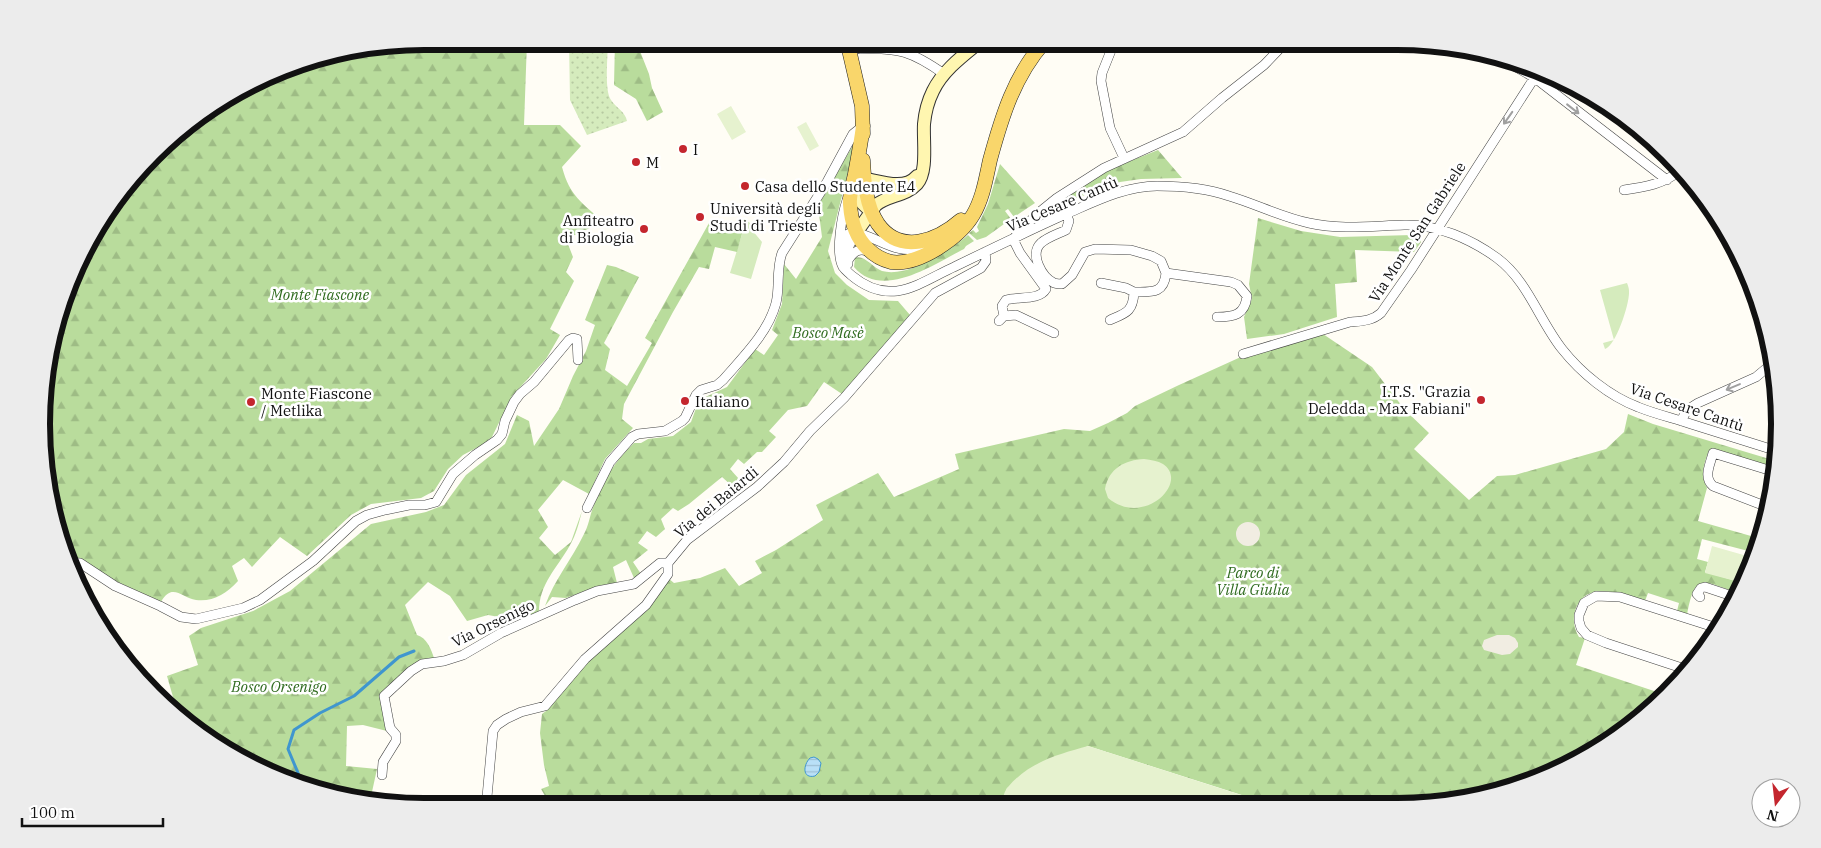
<svg xmlns="http://www.w3.org/2000/svg" width="1821" height="848" font-family="'IBM Plex Serif',serif">
  <defs>
    <pattern id="forest-firs" width="22" height="20" patternUnits="userSpaceOnUse" patternTransform="scale(1.25)"><rect width="22" height="20" fill="#b9dc9c"/><path d="M5 1l3.5 6h-7zM16 11l3.5 6h-7z" fill="#9ebc85"/></pattern>
    <pattern id="garden-dots" width="8" height="8" patternUnits="userSpaceOnUse" patternTransform="scale(1.25)"><rect width="8" height="8" fill="#d5ebbd"/><path d="M2 2h.1M6 6h.1" fill="none" stroke="#b6c8a1" stroke-width="1.8" stroke-linecap="round"/></pattern>
    <pattern id="water-rules" width="6" height="5" patternUnits="userSpaceOnUse" patternTransform="scale(1.25)"><rect width="6" height="5" fill="#b9e0f7"/><path d="M0 2.5h6" fill="none" stroke="#9ebfd3"/></pattern>
  </defs>
  <rect width="100%" height="100%" fill="#fffdf5"/>
  <path fill="#d5ebbd" d="M744,219L750,223L752,230L762,242L751,279L730,273L743,231L739,228Z
    M1627,283C1628,286 1629,288 1629,291C1630,303 1616,346 1605,349L1603,343L1614,340L1600,290Z"/>
  <path fill="url(#forest-firs)" d="M424,41H527L524,125H560L581,146L562,167C570,197 582,202 603,222L566,239L573,257L566,272L574,281L550,329L560,335L546,359L512,396L492,437L482,445L463,455L448,469L434,491L421,498L371,504L351,515L307,556L280,537L252,567L244,558L232,566L238,581C226,594 213,602 196,600C182,598 172,582 161,602L111,579L69,552L55,519L45,474L49,350L93,232L172,136L233,92L301,62Z
    M615,41H636L649,74L652,88L663,112L647,121L636,99L614,85Z
    M856,140L828,251L835,273L847,285L869,300L898,301L910,315L842,394L824,382L807,406L788,410L769,431L776,437L762,452H757L744,464L738,459L730,469L739,479L732,486L722,477L689,504L678,511L673,508L661,519L665,529L656,537L647,531L638,543L648,550L633,562L641,574L634,578L626,560L613,567L617,583L599,586L566,598L552,597L545,606C554,580 572,559 584,534C589,525 590,514 594,505C602,481 616,460 634,443H641L648,439L673,436L691,422L699,400L727,387L755,349L764,355L778,335L772,330L782,304L784,264L796,279L822,237L818,206Z
    M1158,150L1182,178L1141,179L1120,182L1063,203L1062,199L1086,183L1113,168Z
    M1000,164L1035,203L1014,217L1008,209L1005,211L1011,219L986,237L977,240L969,233L973,230L976,233L979,231L977,227L988,204Z
    M1258,218L1301,231L1340,237L1412,235L1421,238V242L1414,252L1355,250L1357,282L1335,284L1337,317L1284,334L1247,339L1244,317L1252,299L1249,284Z
    M709,223L743,230L737,252L715,247L709,269L699,267L673,312L624,404L622,419L633,428L605,459L589,494L563,480L538,510L548,527L539,538L555,555L571,542L582,511C579,523 576,535 570,545C557,569 539,583 539,612L515,620L488,615L467,621L450,596L428,582L405,605L417,635C427,638 431,649 434,658C404,667 400,675 380,696L387,731L363,725L347,726L346,766L377,769L370,801L350,799L278,778L187,721L173,697L167,676L198,665L189,636L201,628L253,611L290,591L371,524L426,512L444,505L466,475L505,444L517,415L529,421L534,446L559,409L573,376L586,351L595,325L585,320L607,265L616,267L639,277L604,343L610,349L605,370L627,386L652,343L645,338Z
    M968,235L974,241L966,246L964,249C936,263 882,301 854,267L855,258C864,254 873,268 882,271C908,278 949,251 968,235Z
    M1323,334L1372,367L1405,410L1429,433L1414,449L1469,500L1497,476L1515,475L1606,449L1624,432L1628,414L1653,424L1776,461L1775,469L1709,450C1704,464 1700,474 1707,488L1698,521L1751,536L1759,542L1756,553L1702,539L1697,559L1708,562L1705,572L1743,583L1738,593C1702,581 1695,571 1687,615L1677,611L1679,603L1648,593L1645,601C1623,594 1587,580 1576,608C1572,618 1574,629 1579,637L1585,638L1576,665L1663,694L1630,727L1544,778L1447,803L1344,804L1324,798L1318,804H1270L1088,746L1007,788L1001,805L551,806L541,789L549,786L544,765L540,733L542,714L546,711L587,662L649,607L668,578L674,583L700,578L725,568L739,586L762,573L755,561L776,550L823,520L816,505L878,473L894,497L959,469L955,454L1064,429L1090,431L1108,423L1127,413L1135,406L1179,385L1243,356Z"/>
  <path fill="url(#garden-dots)" d="M569,41H608C608,54 604,90 611,100C616,108 625,111 627,121L587,135L570,100Z"/>
  <path fill="#e6f2cf" d="M731,106L746,132L732,140L717,114Z
    M806,122L819,146L810,151L797,127Z
    M1144,459C1151,460 1158,461 1163,464C1190,482 1144,528 1108,498L1105,489C1109,468 1125,460 1144,459Z
    M1712,546L1754,558L1751,570L1743,583L1705,573Z
    M1088,746L1269,804L1001,805C1003,799 1004,791 1008,787C1029,762 1059,754 1088,746Z"/>
  <path fill="#f1ede2" d="M1236 534a12 12 0 1 1 24 0a12 12 0 1 1-24 0Z
    M1497,635H1509L1515,638L1518,643V647L1510,654L1502,655L1484,650L1482,646L1484,640Z"/>
  <path fill="url(#water-rules)" stroke="#3f96cf" d="M814,757L818,759L821,763L819,772L815,776C802,779 803,765 810,758Z"/>
  <g fill="none" stroke-linecap="round" stroke-linejoin="round">
    <path stroke="#3f96cf" stroke-width="3" d="M303,785L288,749L294,730L320,713L354,696L399,657L414,651"/>
    <g stroke="#444" stroke-width="10">
      <path id="street" d="M1110,41L1112,48L1102,73L1101,81L1110,128L1124,158
        M860,49C898,47 913,52 944,74
        M1483,52L1502,59L1535,78L1667,180
        M1624,190C1645,187 1664,184 1681,170
        M847,200C842,215 835,253 843,267C845,270 848,272 851,275C864,286 880,293 897,291C917,288 936,275 954,267C991,249 1028,231 1066,214C1094,202 1125,186 1157,186C1181,186 1206,188 1229,196C1256,204 1281,217 1309,223C1341,230 1371,226 1404,225C1437,224 1471,239 1497,258C1528,281 1539,320 1562,349C1581,373 1609,396 1638,407C1655,414 1673,418 1691,424C1720,433 1748,442 1777,451
        M1066,214L1069,221L1066,230C1058,234 1048,237 1041,243C1029,254 1042,277 1054,283C1057,284 1060,284 1062,284L1072,275L1085,252L1095,249L1131,250L1152,256L1161,261L1166,273
        M841,243L846,235L852,232C877,235 896,258 924,246
        M847,262C853,252 858,247 870,252
        M848,264V248L856,233
        M1101,283L1126,288L1134,292
        M1004,316L1002,306L1006,300C1018,296 1039,301 1046,289L1020,253L1013,239L1036,215L1057,198L1104,168L1183,132L1222,98L1264,65L1287,41
        M1110,320C1126,313 1133,312 1134,292C1152,292 1164,294 1166,273L1231,282L1238,285L1247,296C1245,315 1234,317 1217,317
        M999,321L1004,316L1016,315L1054,333
        M1243,354L1350,322C1362,321 1372,321 1381,313L1411,270L1540,69
        M1681,421L1687,410L1698,403L1756,377L1774,362
        M587,508L610,462L632,437L638,434L665,431L682,421L685,418L696,395L701,390L717,385L723,380C743,357 768,333 776,303C780,287 776,269 782,253L827,182L853,134L863,126
        M1770,508L1713,486C1703,477 1710,465 1713,453L1775,472
        M61,543L69,564
        M69,562L80,563L115,586L160,606L181,617L196,619L243,608L260,600L313,561L356,521L367,515L385,510L409,505H425L436,502L453,474L475,455L497,440L502,434L505,421L514,402L520,394L534,382L569,340L573,338L577,339L578,360
        M1700,597L1697,594L1701,588L1705,587L1735,597
        M1688,670L1606,643L1587,635L1581,628L1579,621V615L1584,603L1596,596L1620,597L1717,628
        M382,775L383,762L396,741V735L390,728L384,696L411,671L422,664L444,661L463,655L501,633L575,600L597,591L634,584L660,563H668
        M482,807L487,797L493,731L497,725L506,719L521,712L545,706L585,659L646,605L668,574V563L687,540L757,487L784,462L810,431L844,398L935,293L981,268L986,261L985,252"/>
    </g>
    <g stroke="#333" stroke-width="14">
      <path id="secondary" d="M872,212C856,200 856,195 854,177C873,178 903,193 917,176
        M856,233L876,205C888,195 906,196 917,184C928,172 923,141 924,124C925,113 928,101 933,91C943,70 964,55 981,41"/>
    </g>
    <g stroke="#222" stroke-width="15">
      <path id="primary" d="M847,41L862,106L863,134
        M863,126C861,142 858,158 855,174C853,184 849,195 850,204C851,220 856,238 868,249C874,255 883,260 891,262C919,266 960,237 973,215C983,198 986,178 990,160C1002,116 1014,76 1045,41
        M863,160C864,182 866,206 878,224C901,256 938,240 961,220"/>
    </g>
    <use href="#street" stroke="#fff" stroke-width="9"/>
    <use href="#secondary" stroke="#fff6b0" stroke-width="12"/>
    <use href="#primary" stroke="#f9d66b" stroke-width="14"/>
  </g>
  <defs><path id="oneway-shaft" d="M-6 0H5M1.5-3L5.5 0L1.5 3" fill="none" stroke-width="1.6" stroke-linecap="round" stroke-linejoin="round" transform="scale(1.25)"/></defs>
  <g stroke="#a0a0a0">
    <use href="#oneway-shaft" transform="translate(1573 109) rotate(38)"/>
    <use href="#oneway-shaft" transform="translate(1508 118) rotate(125)"/>
    <use href="#oneway-shaft" transform="translate(1733 387) rotate(157)"/>
  </g>
  <g fill="#c4262e" stroke="#fff" stroke-width="2">
    <circle cx="683" cy="149" r="5"/>
    <circle cx="636" cy="162" r="5"/>
    <circle cx="745" cy="186" r="5"/>
    <circle cx="700" cy="217" r="5"/>
    <circle cx="644" cy="229" r="5"/>
    <circle cx="1481" cy="400" r="5"/>
    <circle cx="685" cy="401" r="5"/>
    <circle cx="251" cy="402" r="5"/>
  </g>
  <g text-anchor="middle" dominant-baseline="central" stroke-width="5" stroke-linejoin="round" paint-order="stroke">
    <g font-size="15" fill="#111" stroke="#fff" text-anchor="start">
      <text x="693" y="149">I</text>
      <text x="646" y="162">M</text>
      <text x="755" y="186">Casa dello Studente E4</text>
      <text x="710" y="208">Università degli<tspan x="710" dy="17">Studi di Trieste</tspan></text>
      <text x="634" y="220" text-anchor="end">Anfiteatro<tspan x="634" dy="17">di Biologia</tspan></text>
      <text x="1471" y="391" text-anchor="end">I.T.S. "Grazia<tspan x="1471" dy="17">Deledda - Max Fabiani"</tspan></text>
      <text x="261" y="393">Monte Fiascone<tspan x="261" dy="17">/ Metlika</tspan></text>
      <text x="695" y="401">Italiano</text>
    </g>
    <g font-size="15" fill="#111" stroke="#fff">
      <text transform="translate(1062 204) rotate(-23)">Via Cesare Cantù</text>
      <text transform="translate(1417 232) rotate(-57)">Via Monte San Gabriele</text>
      <text transform="translate(1687 407) rotate(19)">Via Cesare Cantù</text>
      <text transform="translate(716 502) rotate(-39)">Via dei Baiardi</text>
      <text transform="translate(493 623) rotate(-26)">Via Orsenigo</text>
    </g>
    <g font-size="15" font-style="italic" fill="#2f6b1f" stroke="#fff">
      <text x="320" y="294">Monte Fiascone</text>
      <text x="828" y="332">Bosco Masè</text>
      <text x="1253" y="572">Parco di<tspan x="1253" dy="17">Villa Giulia</tspan></text>
      <text x="279" y="686">Bosco Orsenigo</text>
    </g>
  </g>
  <path d="M0 0H1821V848H0ZM424 50H1397A374 374 0 0 1 1771 424V424A374 374 0 0 1 1397 798H424A374 374 0 0 1 50 424V424A374 374 0 0 1 424 50Z" fill="#ececec" fill-rule="evenodd"/>
  <path fill="none" stroke="#111" stroke-width="6" d="M424 50H1397A374 374 0 0 1 1771 424V424A374 374 0 0 1 1397 798H424A374 374 0 0 1 50 424V424A374 374 0 0 1 424 50Z"/>
  <g transform="translate(1776 803) rotate(195)"><circle r="24" fill="#ffffff" stroke="#a0a0a0"/>
  <path d="M0-4L9 19L0 12L-9 19Z" fill="#c4262e"/>
  <text y="-8" font-size="14" font-weight="bold" text-anchor="middle" fill="#111111">N</text>
  </g>
  <path d="M22 818v8h141v-8" fill="none" stroke="#111111" stroke-width="2.5"/>
  <text x="30" y="818" font-size="15" fill="#111111" stroke="#ffffff" stroke-width="4" paint-order="stroke">100 m</text>
</svg>
